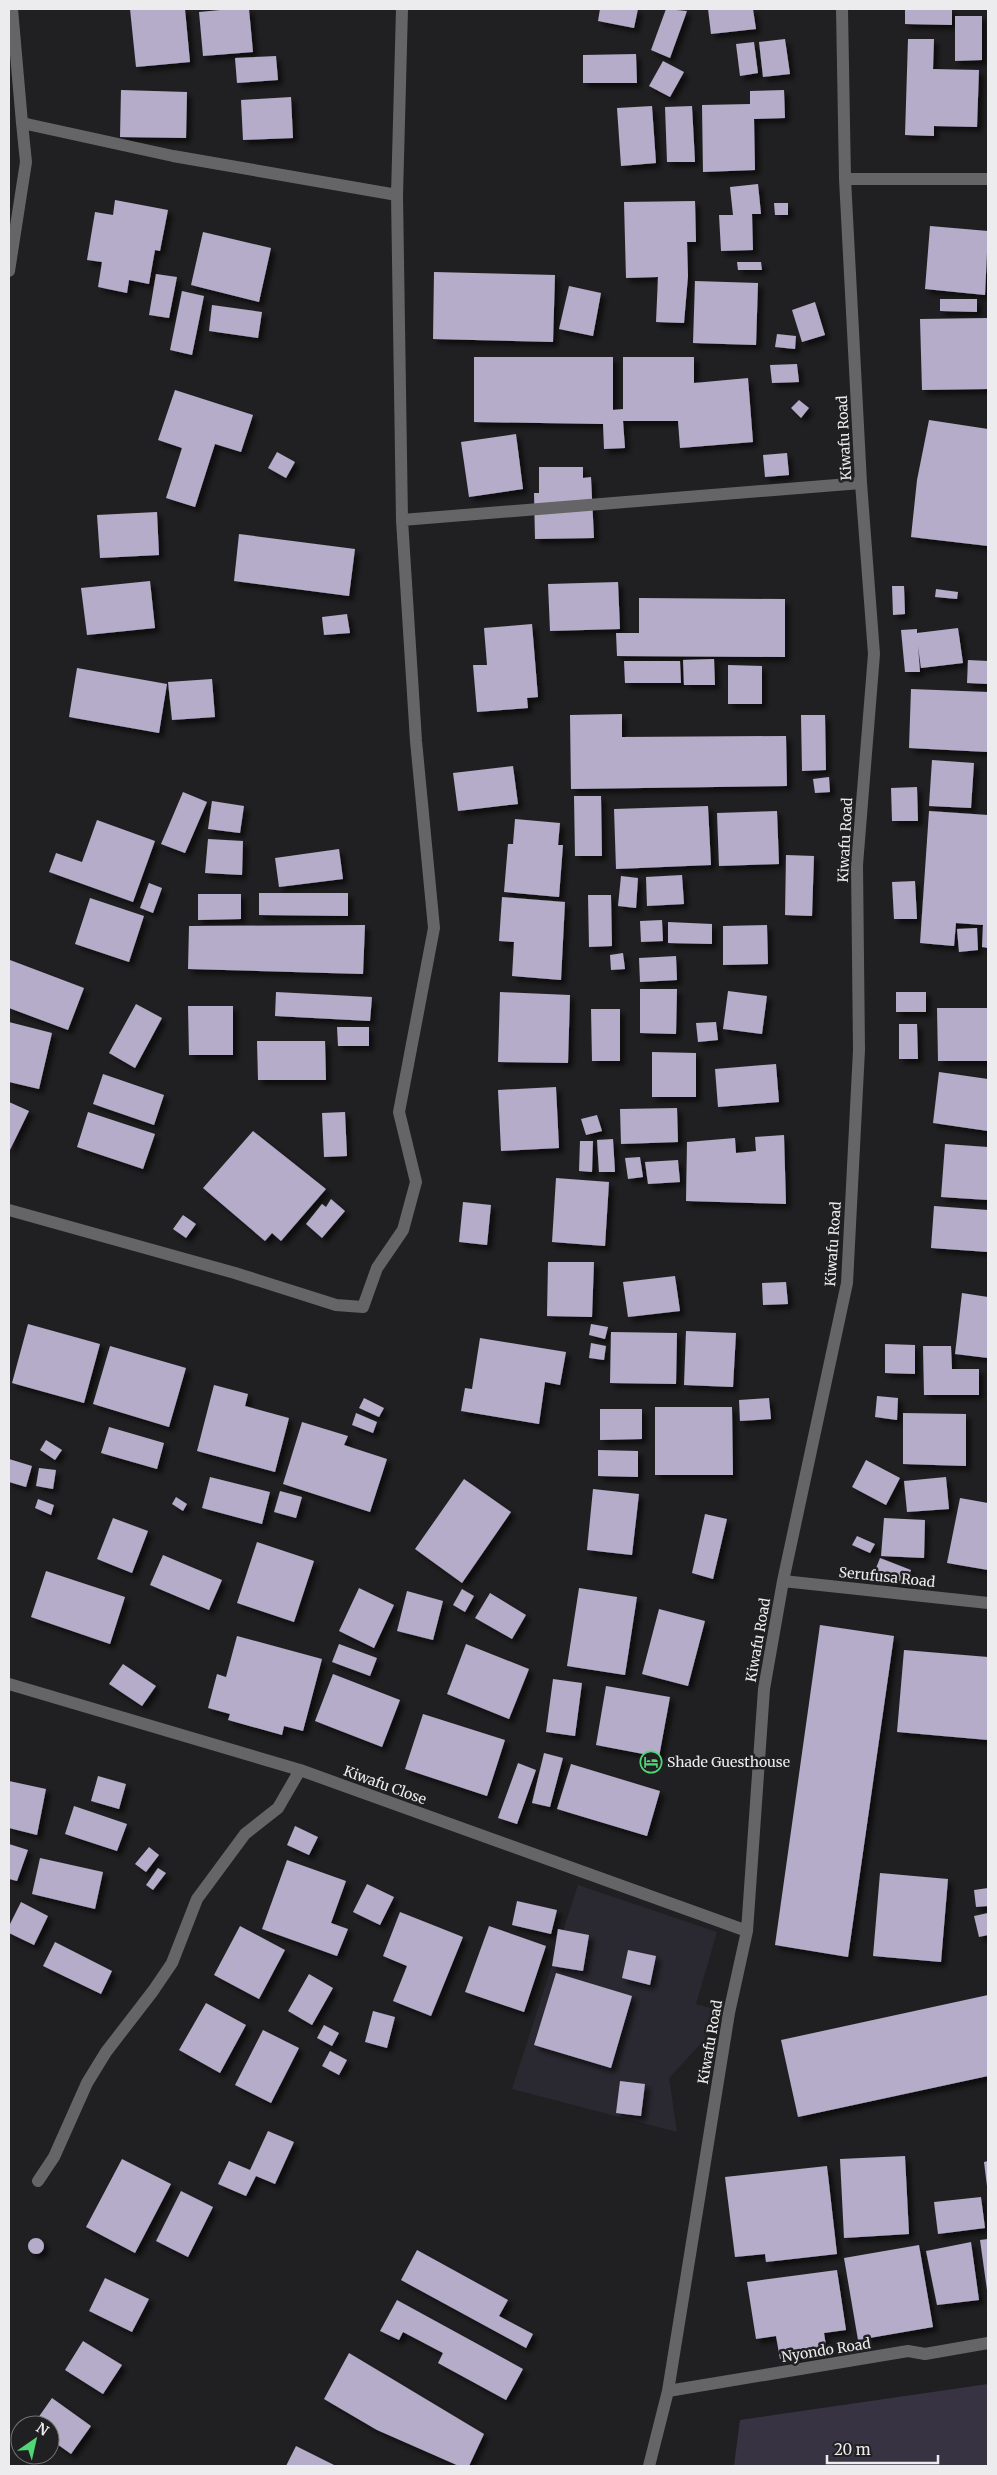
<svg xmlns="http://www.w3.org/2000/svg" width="997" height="2475" font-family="Merriweather,serif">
  <defs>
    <filter id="shadow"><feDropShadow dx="4.5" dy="4.5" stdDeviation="2.5" flood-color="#0009"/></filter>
  </defs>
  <rect width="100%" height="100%" fill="#202022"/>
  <path fill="#2a2830" d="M578,1885L717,1932L696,2004L729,2013L669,2078L677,2132L512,2089Z"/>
  <path fill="#383343" d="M988,2384V2466H734L740,2420Z"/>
  <path fill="#b4acc8" filter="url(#shadow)" d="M130,9H185L190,62L136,67Z
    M231,9H249L253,52L203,56L199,12Z
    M600,9H638L634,28L598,21Z
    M666,9L687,11L670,58L651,50Z
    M708,9H753L756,29L711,34Z
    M905,9H952V25L905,24Z
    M955,16H982V60L955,61Z
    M785,39L790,74L763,77L759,42Z
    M908,39H934L933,69L979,70L977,127L934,126V136L905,135Z
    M754,42L758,73L740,76L736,44Z
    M636,54L637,83H583V55Z
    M276,56L278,80L237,83L235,58Z
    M663,61L684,72L670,97L649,86Z
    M121,90L187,92L186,138L120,137Z
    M784,90L785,118L754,119L755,170L703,172L702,105L750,104V91Z
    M291,97L293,138L243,140L241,100Z
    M652,106L656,163L621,166L617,108Z
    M692,106L695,162H667L665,107Z
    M758,184L761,214H752L753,250L721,251L719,215H733L730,187Z
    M115,200L168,210L160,251L155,250L149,284L129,280L127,293L98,287L102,262L87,260L95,212L113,215Z
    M695,201L696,242H687L688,276L684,323L656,322L658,277L626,278L624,202Z
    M774,203H788V215H775Z
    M930,226L988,231L985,295L925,289Z
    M203,232L271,248L259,302L191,285Z
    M737,262H761L762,270H738Z
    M434,272L555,275L553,342L433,339Z
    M156,274L177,277L169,318L149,315Z
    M695,281L758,283L756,345L693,343Z
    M569,286L601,293L593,336L559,329Z
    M182,291L204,296L192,355L170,350Z
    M940,299H977V312L940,311Z
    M815,302L825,335L802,342L792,310Z
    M212,305L262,312L258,338L209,331Z
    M988,318V389L922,390L920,319Z
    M777,334L796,336L795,349L775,347Z
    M474,357H613V410L623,409V416V357H694V383L748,378L753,442L680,448L678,421H623L625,448L604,449L603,424L474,422Z
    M797,364L799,382L772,383L770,365Z
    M175,390L253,415L241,452L215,444L195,507L166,498L182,448L158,440Z
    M799,400L809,408L801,418L791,408Z
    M929,420L988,429V546L911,537L917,480Z
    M516,434L523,489L469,497L461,442Z
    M277,452L295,462L286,478L268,468Z
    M787,453L789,475L765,477L763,455Z
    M539,467H583V478L591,477L594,538L535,539L534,493H539Z
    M157,512L159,555L100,558L97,515Z
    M239,534L355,549L349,596L234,581Z
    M150,581L155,628L87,635L81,588Z
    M618,582L620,629L550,631L548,584Z
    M892,586H904L905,614L893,615Z
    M936,589L958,592L957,599L935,597Z
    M639,598L785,599V657L617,656L616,633H639Z
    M347,614L350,633L324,635L322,617Z
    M532,624L538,697L527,698L528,708L477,712L473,665H487L484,628Z
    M958,628L963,663L921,668L918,646L920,672H905L901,630L917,629V633Z
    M714,659L715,685H684L683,660Z
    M968,660L988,661V684L967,683Z
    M624,661H680L681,683H625Z
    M728,665L762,666V704H728Z
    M77,668L167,684L159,733L69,717Z
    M212,679L215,717L172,720L168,682Z
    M911,689L988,692V752L909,748Z
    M622,714V737L786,736L787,786L571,789L570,715Z
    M801,715H825L826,770L802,771Z
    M932,760L974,763L971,808L929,806Z
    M513,766L518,804L458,811L453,773Z
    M829,777L830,792L815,793L813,779Z
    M917,787L918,821H892L891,788Z
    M183,792L207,802L185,853L161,844Z
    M574,796H601L602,856H575Z
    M212,801L244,806L240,833L208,829Z
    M708,806L711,865L616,869L614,809Z
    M777,811L779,864L719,866L717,813Z
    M929,811L988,815V948L982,947L983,925L956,923L954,946L920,943Z
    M515,819L560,823L558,845H563L559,897L504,892L508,844H513Z
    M97,820L155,841L133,902L49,872L56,853L82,862Z
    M208,839L243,841L242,875L205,873Z
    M339,849L343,879L279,887L275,858Z
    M786,855L814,856L812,916L785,915Z
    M682,875L684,904L647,906L646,877Z
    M621,876L638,878L636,908L618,906Z
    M915,881L917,919H894L892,882Z
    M149,883L162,888L153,913L140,908Z
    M259,893H348V916L259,915Z
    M198,894H241V919L198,920Z
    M588,895H611L612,946L589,947Z
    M502,897L565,902L561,980L512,976L514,942L499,941Z
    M90,898L144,916L129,962L75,944Z
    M662,920L663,941L641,942L640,921Z
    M668,922L712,924V944L668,943Z
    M365,925L363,974L188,969L189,926Z
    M767,925L768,964L723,965V926Z
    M977,928L978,950L959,952L957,929Z
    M623,953L625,969L611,970L610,955Z
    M676,956L677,980L640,982L639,958Z
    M10,960L84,988L68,1030L9,1008Z
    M640,989H677L676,1034L640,1033Z
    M728,991L767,996L762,1034L723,1029Z
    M276,992L372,997L370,1021L275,1016Z
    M500,992L570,995L568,1063L498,1062Z
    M896,992H926V1012H896Z
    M136,1004L162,1018L135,1068L109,1053Z
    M188,1006H233V1055H189Z
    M937,1008H988V1061H938Z
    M591,1009H620V1061H592Z
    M9,1022L52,1033L39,1089L9,1082Z
    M716,1022L718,1040L698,1042L696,1023Z
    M899,1024H917L918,1059H899Z
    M337,1027H369V1046H338Z
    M257,1041H325L326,1080H258Z
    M652,1052L696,1053V1097H652Z
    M776,1064L779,1102L718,1107L715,1069Z
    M939,1072L988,1079V1131L933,1123Z
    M103,1074L164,1095L154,1125L93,1104Z
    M556,1087L559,1148L501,1151L498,1090Z
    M9,1102L29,1111L9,1152Z
    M677,1108L678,1142L621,1144L620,1109Z
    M88,1112L155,1134L143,1169L77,1147Z
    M345,1112L347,1156L324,1157L322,1113Z
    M597,1115L602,1131L586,1135L581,1119Z
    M253,1131L326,1189L281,1241L272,1233L265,1241L203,1188Z
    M784,1135L786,1204L686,1201L687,1142L735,1138L736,1153L756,1151L755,1137Z
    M613,1139L615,1172H599L597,1140Z
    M580,1141H593L592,1172L579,1171Z
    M945,1144L988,1147V1200L941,1197Z
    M640,1157L643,1177L628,1179L625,1158Z
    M678,1160L680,1182L648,1184L645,1162Z
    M556,1178L609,1182L605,1246L552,1242Z
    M331,1199L345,1211L322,1238L306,1224L322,1204L326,1207Z
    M463,1202L491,1205L487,1245L459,1242Z
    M934,1206L988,1210V1252L931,1248Z
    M183,1215L196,1224L186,1238L173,1229Z
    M548,1262H594L592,1317L547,1316Z
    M675,1276L680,1311L628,1317L623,1282Z
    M786,1282L788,1304L763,1305L762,1283Z
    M962,1293L988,1297V1358L955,1354Z
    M28,1324L100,1344L84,1403L12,1383Z
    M591,1324L608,1327L605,1339L589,1335Z
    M686,1331L736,1333L733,1387L684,1385Z
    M611,1332L677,1333L676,1384L610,1383Z
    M480,1338L566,1352L560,1385L545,1382L539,1424L461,1411L465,1388L472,1389Z
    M591,1343L606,1346L604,1360L589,1358Z
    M885,1344L915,1345V1374L885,1373Z
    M110,1346L186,1368L169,1427L93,1404Z
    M923,1346H951L952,1369H979V1395H924Z
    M214,1385L248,1394L245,1406L289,1418L275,1472L197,1451Z
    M877,1396L898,1398L897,1420L875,1417Z
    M364,1398L384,1408L379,1417L359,1408Z
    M769,1398L771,1419L740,1421L739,1400Z
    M655,1407H732L733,1475H655Z
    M600,1409H642V1439L600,1440Z
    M356,1413L377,1422L373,1433L352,1425Z
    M903,1413L966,1414V1466L903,1464Z
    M302,1422L348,1436L344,1445L387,1459L370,1512L283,1484Z
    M109,1427L164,1443L157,1469L101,1453Z
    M46,1440L62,1450L55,1460L40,1450Z
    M598,1450L638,1451V1477L598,1476Z
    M9,1459L32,1466L26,1487L9,1482Z
    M866,1460L900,1478L886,1505L852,1487Z
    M39,1468L56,1470L53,1489L36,1486Z
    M210,1477L270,1492L262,1524L202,1508Z
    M946,1477L949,1509L907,1512L904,1481Z
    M464,1479L511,1512L462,1583L415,1549Z
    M593,1489L639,1494L632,1555L587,1550Z
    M280,1491L302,1497L296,1518L274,1512Z
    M176,1497L187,1504L183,1511L172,1504Z
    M960,1498L988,1503V1570L947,1563Z
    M38,1499L54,1505L51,1515L35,1508Z
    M705,1514L727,1519L713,1579L692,1573Z
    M113,1518L148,1531L132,1573L97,1559Z
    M884,1518L925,1520L924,1558L881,1556Z
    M857,1536L875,1544L870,1553L852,1545Z
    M257,1542L314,1561L294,1622L237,1603Z
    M163,1555L222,1580L209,1610L150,1585Z
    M880,1558L911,1570L905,1586L874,1573Z
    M46,1571L125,1597L110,1644L31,1617Z
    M359,1588L394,1605L374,1648L339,1631Z
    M579,1588L637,1597L625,1675L567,1666Z
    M462,1589L474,1596L465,1612L453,1605Z
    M407,1591L443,1601L433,1640L397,1631Z
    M490,1593L526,1615L512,1639L475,1618Z
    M659,1609L705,1621L688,1686L642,1674Z
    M820,1625L894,1636L848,1957L775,1945Z
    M237,1636L322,1659L303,1731L284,1726L282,1735L228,1720L230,1714L208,1708L217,1674L226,1677Z
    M339,1644L377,1658L370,1676L332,1662Z
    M466,1644L529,1669L509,1719L447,1694Z
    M904,1650L988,1657V1740L897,1732Z
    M123,1664L156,1686L142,1706L109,1684Z
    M333,1674L400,1700L382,1747L315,1721Z
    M553,1679L582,1683L575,1736L546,1732Z
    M606,1686L670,1697L659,1757L596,1745Z
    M423,1714L505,1740L487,1796L405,1769Z
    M544,1753L563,1758L550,1807L532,1803Z
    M518,1763L536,1770L517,1824L498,1818Z
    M571,1764L660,1791L647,1836L557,1809Z
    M98,1776L126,1784L119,1809L91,1801Z
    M9,1781L46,1789L37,1835L9,1828Z
    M74,1806L127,1824L117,1851L65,1834Z
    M295,1826L318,1837L309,1855L287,1845Z
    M9,1844L28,1850L17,1881L9,1879Z
    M149,1847L159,1855L146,1872L135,1864Z
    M40,1858L103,1872L95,1909L32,1894Z
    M287,1860L346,1881L331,1923L348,1929L337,1956L262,1929Z
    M158,1868L166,1873L153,1890L146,1885Z
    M880,1873L948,1879L941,1962L873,1956Z
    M367,1884L394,1897L380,1925L353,1912Z
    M988,1888V1906L976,1907L974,1890Z
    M517,1901L557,1910L551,1934L512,1925Z
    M21,1902L48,1916L34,1945L9,1933V1926Z
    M400,1912L463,1937L431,2016L393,2001L407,1966L383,1956Z
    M988,1913V1935L979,1937L974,1916Z
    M240,1926L285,1950L259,1999L214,1975Z
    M489,1926L546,1946L524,2012L465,1992Z
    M558,1929L589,1935L583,1971L552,1966Z
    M55,1942L112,1971L101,1994L43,1966Z
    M628,1950L656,1956L650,1985L622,1978Z
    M556,1973L632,1996L611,2068L534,2045Z
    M309,1974L333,1988L312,2025L288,2011Z
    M988,1995V2076L798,2117L781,2040Z
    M206,2003L246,2025L220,2073L179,2050Z
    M373,2011L395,2017L387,2048L365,2042Z
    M324,2025L339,2033L332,2046L317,2038Z
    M263,2030L299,2048L271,2103L235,2085Z
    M330,2051L347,2060L339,2075L322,2066Z
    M620,2081L645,2084L641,2116L616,2113Z
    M268,2131L294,2142L275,2184L256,2176L246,2196L218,2184L229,2161L250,2170Z
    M905,2156L909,2234L844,2238L840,2159Z
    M122,2159L171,2184L135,2253L86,2227Z
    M988,2161V2186H987L984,2162Z
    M827,2166L837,2254L766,2262L765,2254L735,2257L725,2177Z
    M181,2191L213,2207L188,2257L156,2241Z
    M981,2197L985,2228L938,2234L934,2202Z
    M28 2246a8 8 0 1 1 16 0a8 8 0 1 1-16 0Z
    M988,2239V2290H987L980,2240Z
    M971,2242L979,2300L937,2305L926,2251Z
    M919,2245L933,2327L858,2340L844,2258Z
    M417,2250L508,2300L499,2316L533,2334L526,2348L401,2280Z
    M837,2270L846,2330L824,2333L827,2352L780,2359L776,2336L756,2339L747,2282Z
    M105,2278L149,2299L132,2332L89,2311Z
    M397,2300L523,2369L506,2400L438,2363L443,2353L403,2332L399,2340L380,2331Z
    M83,2341L122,2365L103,2394L65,2370Z
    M349,2353L484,2434L469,2466H459L377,2430L324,2399Z
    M52,2398L91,2426L71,2454L50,2439V2425H33Z
    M296,2446L336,2466H286Z"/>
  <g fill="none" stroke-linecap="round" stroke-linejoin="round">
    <path stroke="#656466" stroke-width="12" d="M12,9L22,123L173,156L397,195
      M845,179H988
      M9,271L26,162L22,123
      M402,520L861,483
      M9,1210L235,1273L336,1305L363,1307L377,1268L403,1230L416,1182L399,1112L434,928L416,741L402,520L397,195L402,9
      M783,1581L988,1603
      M9,1684L300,1770L747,1931
      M38,2181L54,2157L87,2083L106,2052L153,1991L172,1963L197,1899L245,1834L278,1808L300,1770
      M668,2391L908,2351L925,2354L988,2343
      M649,2466L668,2391L729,2013L747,1931L764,1689L783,1581L847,1283L859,1050L857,865L874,654L861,483L845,179L842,9"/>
  </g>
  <defs>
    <g id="hotel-ring" transform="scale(1.125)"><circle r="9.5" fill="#202022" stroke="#50d675" stroke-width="1.5"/><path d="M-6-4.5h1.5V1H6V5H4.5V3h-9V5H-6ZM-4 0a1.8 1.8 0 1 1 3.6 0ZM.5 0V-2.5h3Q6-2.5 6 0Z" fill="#50d675"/></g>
  </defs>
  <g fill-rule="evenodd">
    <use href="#hotel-ring" x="651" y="1762"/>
  </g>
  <g text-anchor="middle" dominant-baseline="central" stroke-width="5" stroke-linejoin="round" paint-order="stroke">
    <g font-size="14" fill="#ececee" stroke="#202022">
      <text transform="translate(844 438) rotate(-93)">Kiwafu Road</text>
      <text transform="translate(845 840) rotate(-87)">Kiwafu Road</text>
      <text transform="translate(833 1244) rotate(-86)">Kiwafu Road</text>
      <text transform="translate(887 1577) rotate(6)">Serufusa Road</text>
      <text transform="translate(758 1640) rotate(-80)">Kiwafu Road</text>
      <text transform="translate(385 1785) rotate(20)">Kiwafu Close</text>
      <text transform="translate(710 2042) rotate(-80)">Kiwafu Road</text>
      <text transform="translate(826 2350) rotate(-9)">Nyondo Road</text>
    </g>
    <g font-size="14" fill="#ececee" stroke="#202022" text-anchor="start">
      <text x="667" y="1762">Shade Guesthouse</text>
    </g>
  </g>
  <rect width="997" height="2475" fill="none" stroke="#ececee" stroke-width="20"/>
  <g transform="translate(35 2440) rotate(34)"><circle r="24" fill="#202022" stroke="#727274"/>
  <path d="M0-4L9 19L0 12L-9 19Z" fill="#50d675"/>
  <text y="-8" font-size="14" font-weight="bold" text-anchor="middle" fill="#ececee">N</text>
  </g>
  <path d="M827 2455v8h111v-8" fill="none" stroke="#ececee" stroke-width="2.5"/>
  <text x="834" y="2455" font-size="15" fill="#ececee" stroke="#202022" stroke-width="4" paint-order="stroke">20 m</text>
</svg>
